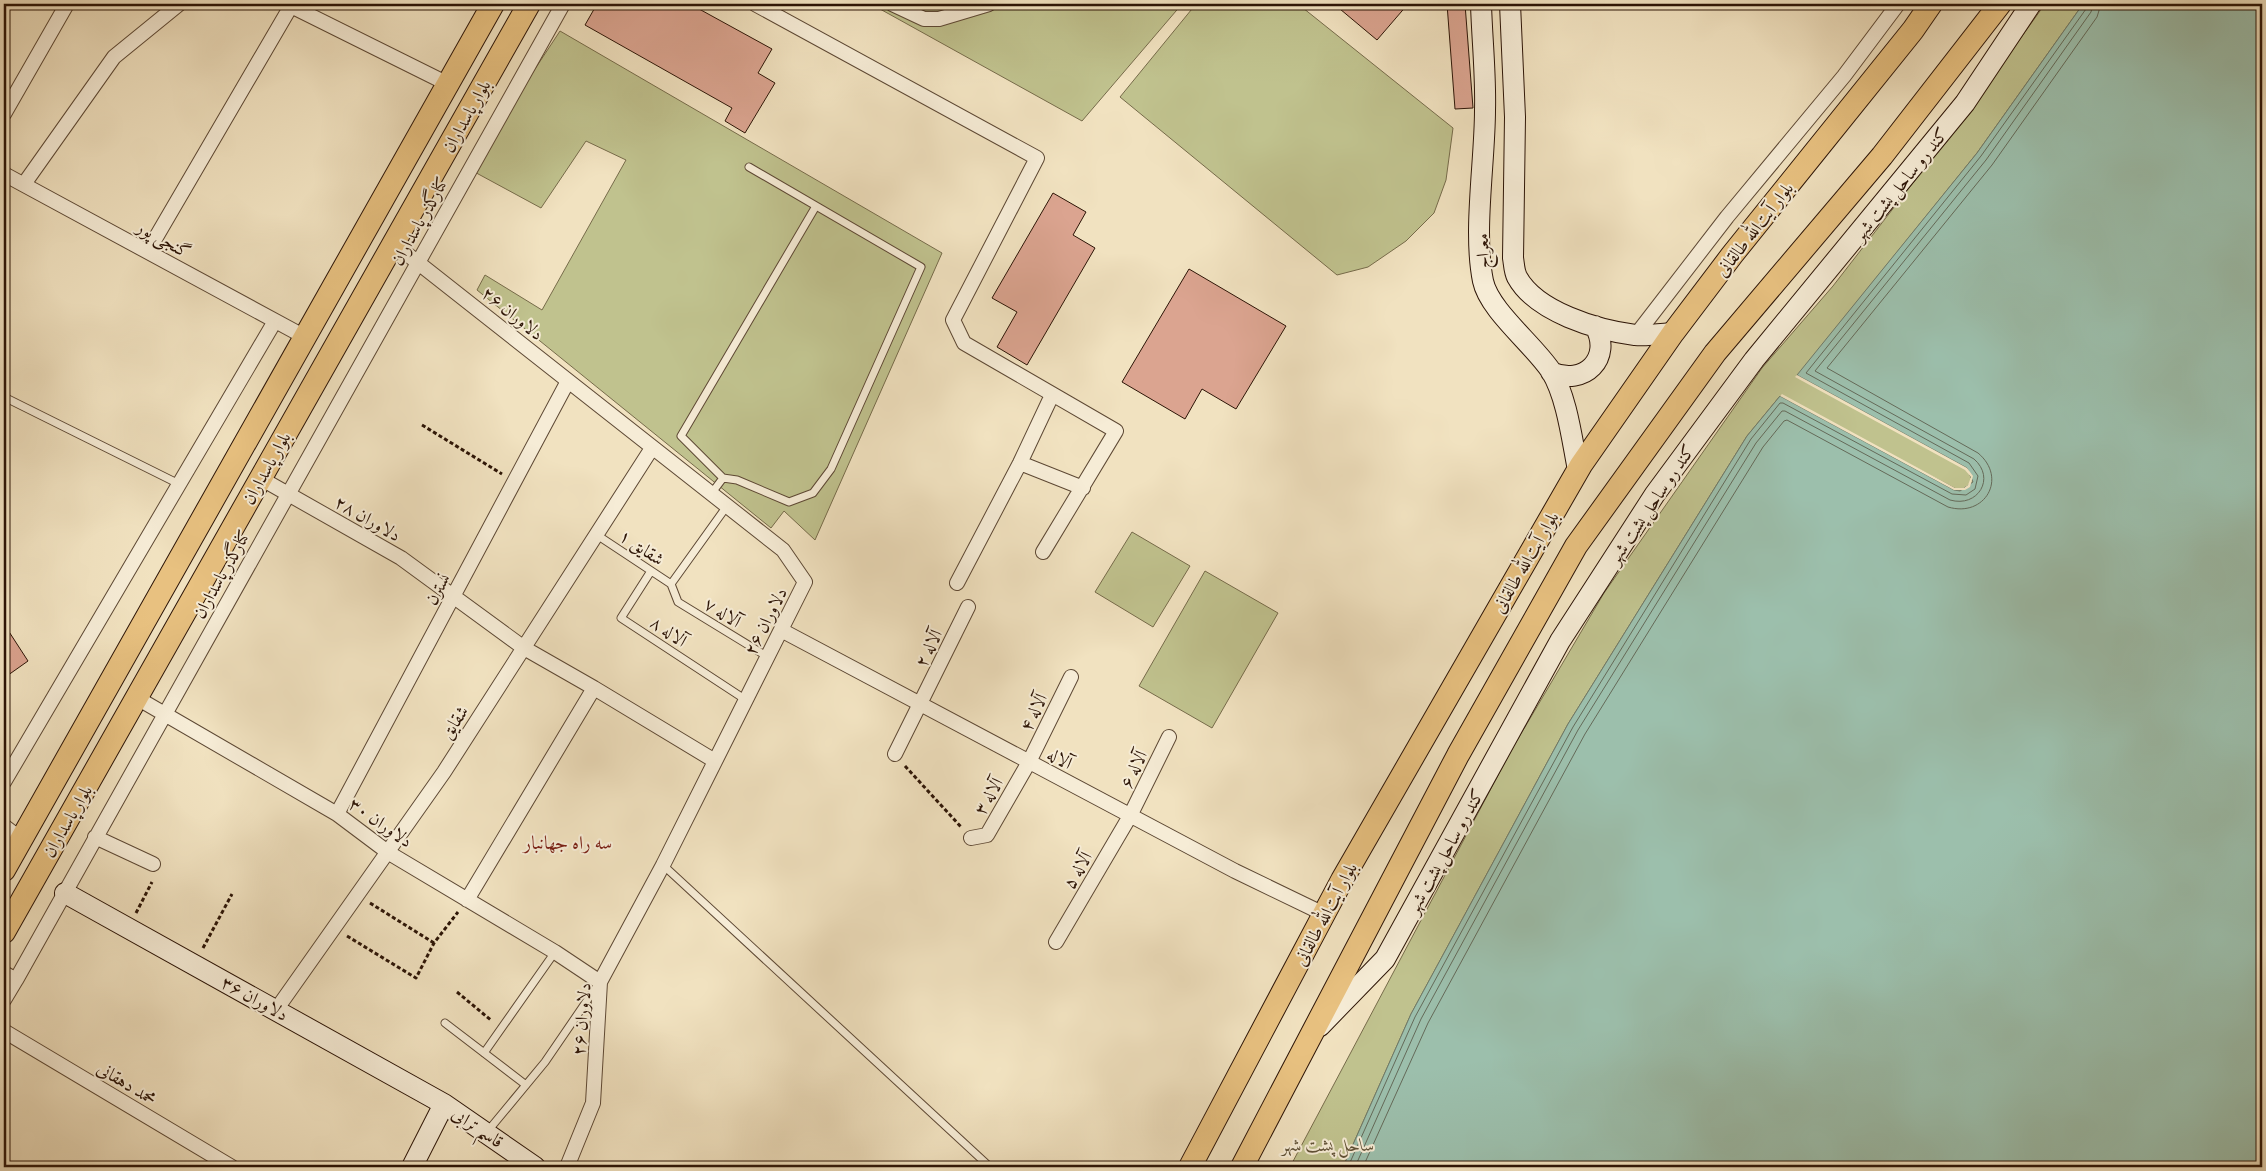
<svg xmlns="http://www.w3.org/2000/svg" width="2266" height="1171" font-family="'EB Garamond',Amiri,serif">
  <rect width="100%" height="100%" fill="#f1e2c0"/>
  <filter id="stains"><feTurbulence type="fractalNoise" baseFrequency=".004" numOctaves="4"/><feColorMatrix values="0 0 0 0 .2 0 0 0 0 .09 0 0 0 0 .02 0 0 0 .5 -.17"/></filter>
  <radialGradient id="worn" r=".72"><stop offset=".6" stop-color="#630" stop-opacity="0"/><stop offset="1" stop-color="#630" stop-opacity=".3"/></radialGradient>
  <path fill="#c0c28e" stroke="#766b4a" d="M871,4H1182L1082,121Z
    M1196,4H1298L1453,128L1446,180L1434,213L1406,241L1368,267L1337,275L1120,97Z
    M2045,4H2083L1977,153L1797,376L1967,468L1973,482L1960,491L1780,396L1747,436L1568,724L1411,1014L1343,1167H1290L1512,749L1604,593L1762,368L1833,286L1961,121Z
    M560,31L942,253L815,540L784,511L771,528L477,290L485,275L542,310L626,160L586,141L541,208L469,169Z
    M1132,532L1190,566L1153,627L1095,592Z
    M1205,571L1278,613L1212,728L1139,686Z"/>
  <path fill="#9cbfac" stroke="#6f7b6a" d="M2083,4H2262V1167H1343L1411,1014L1568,724L1747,436L1780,396L1954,490L1960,491L1973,482L1967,468L1797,375L1977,153Z"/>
  <path fill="#f1e2c0" d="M1797,375L1967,468L1973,476L1970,487L1965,490H1954L1780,396L1782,394L1955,488H1964L1968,485L1971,477L1965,470L1795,377Z"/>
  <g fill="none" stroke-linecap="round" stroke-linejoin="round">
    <path stroke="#646a59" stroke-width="1" d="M1348,1167L1415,1017L1573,727L1751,439L1780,403H1783L1952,494L1966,495L1975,489L1978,476L1969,463L1806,373L1981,156L2086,9L2087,4
      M1355,1167L1421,1019L1578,730L1756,443L1782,411H1785L1950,500C1978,508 1996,478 1974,459L1815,371L1986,160L2091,12L2093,4
      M1363,1167L1428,1023L1585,734L1763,447L1784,421L1787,420L1948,507C1985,518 2008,478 1978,453L1827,368L1992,165L2097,17L2101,4"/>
  </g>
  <path fill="#dba490" stroke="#2c1406" d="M597,4H690L772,49L758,73L775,83L745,133L725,121L732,108L585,25Z
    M1334,4H1408L1377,40Z
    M1447,4H1465L1473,108L1455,109Z
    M1053,193L1086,212L1073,235L1095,248L1027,365L997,347L1017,312L992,298Z
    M1189,269L1286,326L1236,409L1202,389L1185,419L1122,382Z
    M4,624L28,661L4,678Z"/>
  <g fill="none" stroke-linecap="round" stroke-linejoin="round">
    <g stroke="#5d4834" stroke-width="9">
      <path id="lane" d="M4,397L179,484
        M723,478L681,436L816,206
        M711,494L723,478L737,480L789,502L813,493L831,469L921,267L749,167
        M597,535L671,584
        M651,571L621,618L746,700
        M671,584L678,602L768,657
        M671,584L727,506
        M663,865L990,1167
        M445,1023L526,1085
        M484,1053L555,952
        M487,1132L545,1062L597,986"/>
    </g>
    <g stroke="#5d4834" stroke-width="16">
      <path id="street" d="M287,4L448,84
        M755,4L1037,158L953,320L964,343L1116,431L1043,552
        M892,4L924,19H939L989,4
        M4,114L67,4
        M4,174L305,337
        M24,184L114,57L179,4
        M393,243L783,550L805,582L663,865L600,982L593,1103L567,1167
        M148,251L291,6
        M1636,335L1727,217L1844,76L1898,4
        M1020,463L1083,488
        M260,478L401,558L524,648L594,688
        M957,583L1020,463L1052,395
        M781,630L1235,871L1324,914
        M137,698L337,814L389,853L555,952L600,982
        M895,754L968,607
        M4,782L275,321
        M337,814L568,381
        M4,826L21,839
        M95,837L153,864
        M971,838L987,835L1029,762L1071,677
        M467,900L594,688L715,761
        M1056,942L1130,816L1169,737
        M4,973L16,980L4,1000
        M16,980L563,4
        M276,1010L444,772L652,448
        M4,1031L232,1167"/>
    </g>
    <g stroke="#2c1406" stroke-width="22">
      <path id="secondary" d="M1481,4C1482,39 1486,75 1485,110C1485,161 1473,232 1483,281C1489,310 1533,344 1551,371C1567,397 1572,440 1578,470
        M1510,4L1515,117L1513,258C1514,263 1514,271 1517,277C1536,312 1597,330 1635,335C1647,336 1661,334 1673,333
        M1551,372C1584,387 1613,358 1595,326
        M65,893L444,1104L535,1167
        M1320,1026L1385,959L1560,641L1655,494L1754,360L1965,103L2031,4
        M412,1167L444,1104"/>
    </g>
    <g stroke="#2c1406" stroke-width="24">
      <path id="primary" d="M4,870L493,4
        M4,932L529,4
        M1190,1167L1342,880L1581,465L1673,333L1732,255L1913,30L1931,4
        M1242,1167L1458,755L1576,546L1715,353L1882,156L2000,4"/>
    </g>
    <path stroke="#2c1406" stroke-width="3" stroke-dasharray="4 2.5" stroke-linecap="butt" d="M422,425L502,474
      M905,766L962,828
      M370,903L434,943
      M136,913L152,882
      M347,936L416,978L434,943L458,912
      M203,948L232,894
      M457,992L492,1021"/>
    <use href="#lane" stroke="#f6ecd6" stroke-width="7"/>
    <use href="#street" stroke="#f6ecd6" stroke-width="14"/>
    <use href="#secondary" stroke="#f6ecd6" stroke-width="20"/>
    <use href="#primary" stroke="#e8c180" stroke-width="22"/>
  </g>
  <g text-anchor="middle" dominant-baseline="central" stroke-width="4" stroke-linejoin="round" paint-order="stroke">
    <g font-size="18" fill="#2c1406" stroke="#f6ecd6">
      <text transform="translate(466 116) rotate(-61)">بلوار پاسداران</text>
      <text transform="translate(1900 184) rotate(-51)">کند رو ساحل پشت شهر</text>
      <text transform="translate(419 221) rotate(-61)">کنارگذر پاسداران</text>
      <text transform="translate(1754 229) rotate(-52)">بلوار آیت‌الله طالقانی</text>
      <text transform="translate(164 239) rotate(29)">گنجی پور</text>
      <text transform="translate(1482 251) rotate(-92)">معراج</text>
      <text transform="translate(513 313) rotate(39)">دلاوران ۲۶</text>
      <text transform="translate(266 468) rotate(-61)">بلوار پاسداران</text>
      <text transform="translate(1651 504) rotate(-56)">کند رو ساحل پشت شهر</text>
      <text transform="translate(368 518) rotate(30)">دلاوران ۲۸</text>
      <text transform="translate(642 547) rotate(34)">شقایق ۱</text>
      <text transform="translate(1525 562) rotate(-60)">بلوار آیت‌الله طالقانی</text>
      <text transform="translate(221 574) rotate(-61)">کنارگذر پاسداران</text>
      <text transform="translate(437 589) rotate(-62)">نسترن</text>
      <text transform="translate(723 612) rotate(32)">آلاله ۷</text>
      <text transform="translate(765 621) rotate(-63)">دلاوران ۲۶</text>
      <text transform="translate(669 631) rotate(34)">آلاله ۸</text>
      <text transform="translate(928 648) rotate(-64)">آلاله ۲</text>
      <text transform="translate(1033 712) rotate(-64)">آلاله ۴</text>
      <text transform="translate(454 722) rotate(-57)">شقایق</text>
      <text transform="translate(1060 758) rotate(28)">آلاله</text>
      <text transform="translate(1133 769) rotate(-64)">آلاله ۶</text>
      <text transform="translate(988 796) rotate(-60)">آلاله ۳</text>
      <text transform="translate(67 821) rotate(-60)">بلوار پاسداران</text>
      <text transform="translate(381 822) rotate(35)">دلاوران ۳۰</text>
      <text transform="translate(1445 851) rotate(-61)">کند رو ساحل پشت شهر</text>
      <text transform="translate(1077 870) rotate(-60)">آلاله ۵</text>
      <text transform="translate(1325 914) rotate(-62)">بلوار آیت‌الله طالقانی</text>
      <text transform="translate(255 998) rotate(29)">دلاوران ۳۶</text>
      <text transform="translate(581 1019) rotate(-85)">دلاوران ۲۶</text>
      <text transform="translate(127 1083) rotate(31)">محمد دهقانی</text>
      <text transform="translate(478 1127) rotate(34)">قاسم ترابی</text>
    </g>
    <g font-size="18" font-style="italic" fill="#605136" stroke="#f6ecd6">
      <text x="1328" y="1144">ساحل پشت شهر</text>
    </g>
    <g font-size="19" fill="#7a1f14" stroke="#f6ecd6">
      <text x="568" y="842">سه راه جهانبار</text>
    </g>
  </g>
  <rect width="2266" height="1171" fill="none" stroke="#f1e2c0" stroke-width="20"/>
  <rect x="5" y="5" width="2256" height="1161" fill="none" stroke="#2c1406" stroke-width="2.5"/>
  <rect x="10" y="10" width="2246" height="1151" fill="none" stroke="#2c1406"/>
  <rect width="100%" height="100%" filter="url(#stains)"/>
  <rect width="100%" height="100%" fill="url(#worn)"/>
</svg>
